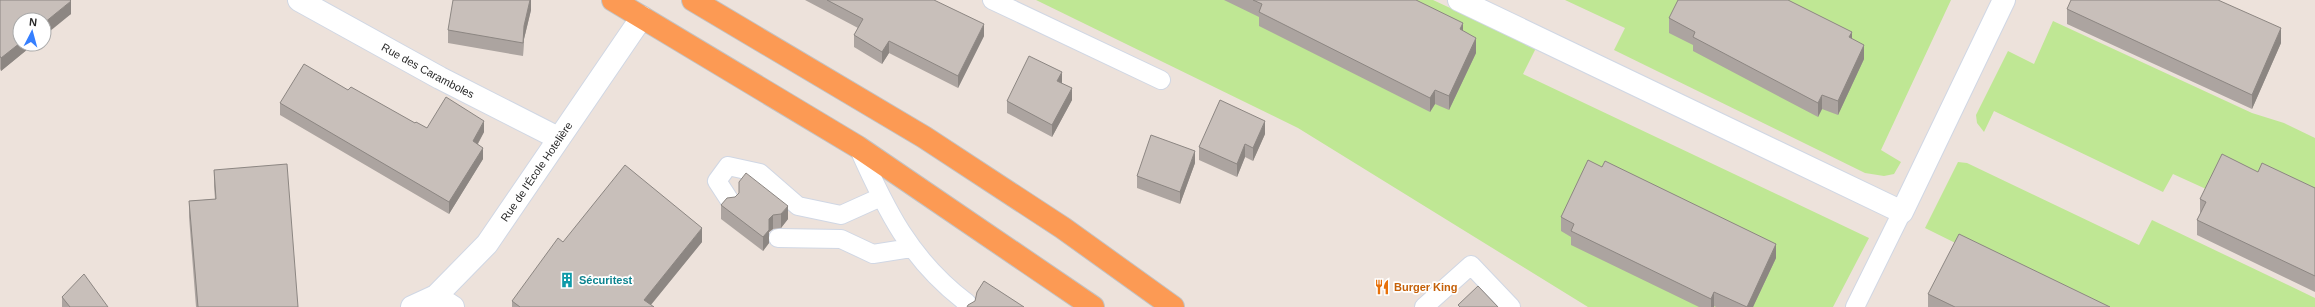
<svg xmlns="http://www.w3.org/2000/svg" width="2315" height="307" font-family="Helvetica,sans-serif">
  <rect width="100%" height="100%" fill="#ede2db"/>
  <path fill="#bfe794" d="M1036,0H1433L1536,48L1523,74L1869,238L1833,307H1588L1298,128Z
    M1565,0H1951L1881,150L1901,162L1894,174L1884,176L1865,173L1614,50L1625,28Z
    M2053,21L2252,113L2284,123L2315,138V201L2206,189L2173,174L2163,192L1994,111L1984,132L1977,123L1976,115L2008,51L2034,64Z
    M1958,162L1967,163L2139,245L2152,220L2315,298V307H2085L1925,228Z"/>
  <g fill="none" stroke-linecap="round" stroke-linejoin="round">
    <g stroke="#d0d7e4" stroke-width="20">
      <path id="service" d="M992,0L1161,80
        M858,147C886,210 910,260 967,303
        M730,201L717,181L728,166L760,173L798,206L841,215L881,197
        M778,238L841,239L873,254L911,248
        M1424,307L1471,265L1511,307
        M1855,307L1902,212"/>
    </g>
    <g stroke="#d0d7e4" stroke-width="24">
      <g id="minor">
        <path id="s1" d="M299,0L440,78L558,138"/>
        <path d="M1459,0L1902,212L2004,0"/>
        <path d="M436,296L453,307"/>
        <path id="s2" d="M412,307L436,296L487,244L642,17"/>
      </g>
    </g>
    <g stroke="#c3c3c3" stroke-width="24">
      <path id="trunk" d="M613,0L858,147L1093,307
        M693,0L924,137L1063,228L1173,307"/>
    </g>
    <use href="#service" stroke="#fff" stroke-width="18"/>
    <use href="#minor" stroke="#fff" stroke-width="22"/>
    <use href="#trunk" stroke="#fc9a54" stroke-width="22"/>
  </g>
  <path fill="#aca4a0" d="M0,0L71,14L20,44H34L1,71L0,69Z
    M531,0V10L524,39L523,56L448,43V30Z
    M805,0H934L984,36L958,88L889,53L882,64L854,47V35L858,28Z
    M1224,0H1416L1463,31L1476,53L1449,110L1435,104L1430,112L1259,26V17Z
    M2067,9L2281,43L2252,109L2067,24Z
    M1669,18L1852,39L1864,59L1838,115L1822,109L1818,117L1693,51V45L1669,33Z
    M1062,83L1072,100L1052,137L1007,113V101Z
    M348,90L415,123L427,128L484,132L478,144L483,159L449,214L280,115V103Z
    M1265,134L1253,161L1245,157L1237,177L1199,160V147Z
    M1195,163L1180,204L1137,188V176Z
    M214,170L298,307H196L189,217V201L215,199L214,186Z
    M2258,172L2315,188V292L2197,235V220L2200,214V199Z
    M739,182L788,219L781,228L773,229L769,232V243L763,251L721,219V205L735,197L739,193Z
    M1561,217L1776,258L1753,307H1716L1714,306V307H1699L1571,245V237L1561,231Z
    M563,242H702L651,305L654,307H512V301Z
    M1928,294L2110,307H1928Z
    M62,297L108,307H62Z"/>
  <path fill="#8c8682" d="M530,0H531V10L524,39L523,56L524,26Z
    M71,1V14L44,36V23Z
    M1463,23V37L1460,29Z
    M984,24V36L958,88V76Z
    M2281,28V43L2252,109V95Z
    M1852,32V46L1849,37Z
    M1476,38V53L1449,110V96Z
    M889,41V53L882,64V52Z
    M20,43V44H34L1,71V58Z
    M1864,45V59L1838,115V101Z
    M1062,72V84L1057,81Z
    M1072,88V100L1052,137V125Z
    M1435,90V104L1430,112V98Z
    M1822,95V109L1818,117V103Z
    M484,121V132L473,152V141Z
    M1265,121V134L1253,161V148Z
    M1245,144V157L1237,177V164Z
    M483,148V159L449,214V202Z
    M1195,151V163L1180,204V192Z
    M788,206V219L781,228V214Z
    M773,215V229L769,232V243L763,251V237L769,219Z
    M702,228V242L649,307L644,300Z
    M1776,244V258L1753,307H1747Z
    M1714,292V307H1711V299Z"/>
  <path fill="#c8bfba" stroke="#8c8682" d="M0,0H70L71,1L44,23V20H20V43L1,58L0,56Z
    M453,0H530L524,26L523,43L448,30Z
    M827,0H934L984,24L958,76L889,41L882,52L854,35L863,19Z
    M1253,0H1416L1463,23L1460,29L1476,38L1449,96L1435,90L1430,98L1259,12L1262,4Z
    M1678,0H1788L1852,32L1849,37L1864,45L1838,101L1822,95L1818,103L1693,37L1695,32L1669,18Z
    M2071,0H2218L2281,28L2252,95L2067,9Z
    M1029,56L1062,72L1057,81L1072,88L1052,125L1007,101Z
    M304,64L348,90L351,87L415,123L416,122L427,128L446,97L484,121L473,141L483,148L449,202L280,103Z
    M1220,100L1265,121L1253,148L1245,144L1237,164L1199,147Z
    M1151,135L1195,151L1180,192L1137,176Z
    M2222,154L2258,172L2262,163L2315,188V276L2197,220L2206,202L2200,199Z
    M1588,160L1602,167L1605,161L1776,244L1747,307L1714,292L1711,299L1571,231L1574,224L1561,217Z
    M287,164L298,307H198L189,201L216,199L214,170Z
    M625,165L702,228L644,300L654,307H520L512,301L558,238L563,242Z
    M746,173L788,206L781,214L773,215L769,219V230L763,237L721,205L727,198L735,197L739,193V182Z
    M1959,234L2110,307H1955L1928,294Z
    M84,274L108,307H70L62,297Z
    M984,281L1024,307H967L968,305L975,301L977,292Z
    M1478,286L1498,307H1460L1458,305Z"/>
  <defs>
    <g id="building-bare" transform="scale(1.2)"><path d="M-4-6H4V6H1V3H-1V6H-4ZM-2.5-4.3h1.7v1.8h-1.7ZM.8-4.3h1.7v1.8H.8ZM-2.5-1h1.7V.8h-1.7ZM.8-1h1.7V.8H.8Z" fill="#0f9aa8" stroke="#fff" stroke-width="2.5" paint-order="stroke"/></g>
    <g id="restaurant-bare" transform="scale(1.2)"><path d="M-5-6h1v4h1v-4h1v4h1v-4h1v5L-1.5 .5V6h-2V.5L-5-1ZM5-6V6H3V1.5H1.5Q1.5-4 5-6Z" fill="#e8710a" stroke="#fff" stroke-width="2.5" paint-order="stroke"/></g>
  </defs>
  <g fill-rule="evenodd">
    <use href="#building-bare" x="567" y="280"/>
    <use href="#restaurant-bare" x="1382" y="287"/>
  </g>
  <g text-anchor="middle" dominant-baseline="central" stroke-width="3.5" stroke-linejoin="round" paint-order="stroke">
    <g font-size="11" fill="#2a2a2a" stroke="#fff">
      <text stroke="none"><textPath href="#s1" startOffset="147">Rue des Caramboles</textPath></text>
      <text stroke="none"><textPath href="#s2" startOffset="187">Rue de l'École Hotelière</textPath></text>
    </g>
    <g font-size="11" font-weight="bold" fill="#0d838f" stroke="#fff" text-anchor="start">
      <text x="579" y="280">Sécuritest</text>
    </g>
    <g font-size="11" font-weight="bold" fill="#c56008" stroke="#fff" text-anchor="start">
      <text x="1394" y="287">Burger King</text>
    </g>
  </g>
  <g transform="translate(32 32) rotate(6)"><circle r="19" fill="#ffffff" stroke="#aaaaaa"/>
  <path d="M0-3L7 15L0 10L-7 15Z" fill="#357fff"/>
  <text y="-6" font-size="11" font-weight="bold" text-anchor="middle" fill="#2a2a2a">N</text>
  </g>
</svg>
